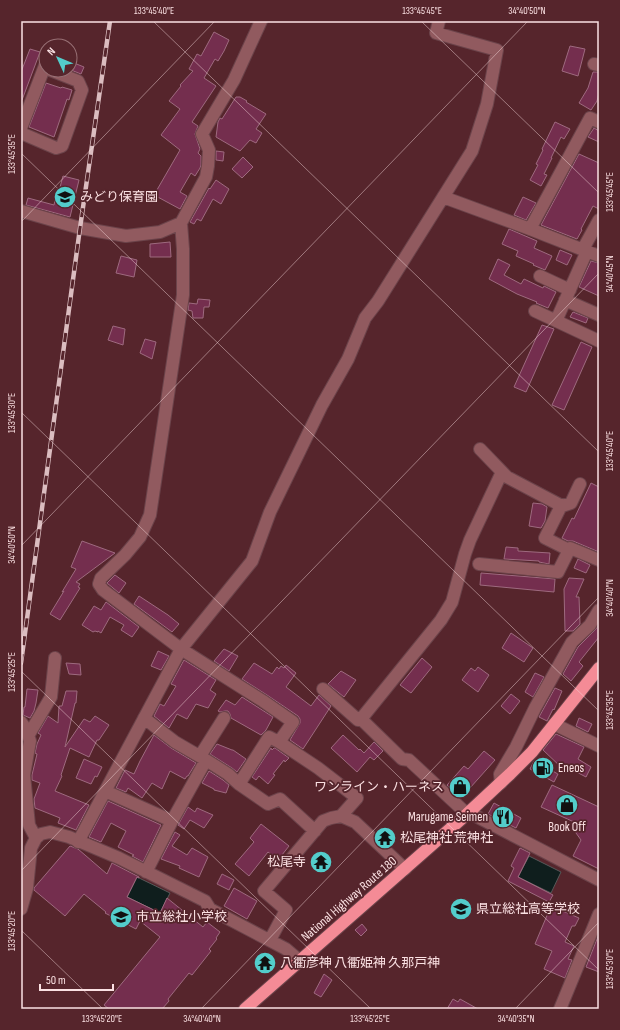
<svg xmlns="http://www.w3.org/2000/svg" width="620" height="1030" font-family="'Sofia Sans Condensed','Noto Sans JP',sans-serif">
  <rect width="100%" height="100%" fill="#56252c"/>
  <path fill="#0f1e1d" stroke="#565858" d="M529,856L561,872L551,893L518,877Z
    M137,877L170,893L160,913L127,897Z"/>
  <path fill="#742e4e" stroke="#9e6a7f" d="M214,32L229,40L224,51L218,61L215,59L204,78L216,86L192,122L198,126L195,134L200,149L198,153L201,156V165L200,168L195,176L191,173L180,192L187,196L180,209L154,195L180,150L161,135L180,109L169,101L181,86L180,85L193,71L189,69L197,54L201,56Z
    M570,46L585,49L578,76L562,71Z
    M30,49L40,52L22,100H21V72Z
    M74,63L84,67L81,74L71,70Z
    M593,72H599V93L597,101L591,110L579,103L588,88Z
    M46,83L61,88L62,87L72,90L69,100L67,99L54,137L29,127Z
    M236,97H240L247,101L246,102L266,114L256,129L262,133L256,143L250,140L240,151L216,137L218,122L220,118L222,119Z
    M555,122L570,129L564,139L561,137L551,158H552L544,174L547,175L541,186L530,180L538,165L536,164L543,150L542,149Z
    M594,128L599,131V142L588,137Z
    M216,151L224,152L223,161L216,160Z
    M579,154L599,163V209L593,206L581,229L582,230L577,239L541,225Z
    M243,157L253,167L242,178L232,169Z
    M63,176L79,180L70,217L26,205L28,198L54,205L56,195H58Z
    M216,180L229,189L221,204L213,199L201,221L197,219L194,224L190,222L209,188L210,189Z
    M523,197L536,203L526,220L514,215Z
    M509,229L537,241L534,248L552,256L545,270L533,265L534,264L516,256L518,251L502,244Z
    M170,242L171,257H150V244Z
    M560,250L572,255L567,265L556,260Z
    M121,256L137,260L134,277L116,273Z
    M498,259L510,265L504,275L521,284L524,279L543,288L544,286L556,292L548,308L536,303L537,302L517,294L489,279Z
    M591,261L599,263V296L579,287Z
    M198,299L210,300L209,307H204L203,318H193L192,311L188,310L189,303L197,304Z
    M573,312L588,318L586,323L570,317Z
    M542,325L554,329L526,392L514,387Z
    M113,326L125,329L123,345L108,340Z
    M145,339L156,342L152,359L140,353Z
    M581,342L592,347L564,410L552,405Z
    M591,483L599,487V552L573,541H568L562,538L572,518L574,519Z
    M533,503L542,504L547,507L545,521L541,528L529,526Z
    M82,541L115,553L76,582L80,584L78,587L80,588L60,620L50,614L64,591L62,592L76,569L71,567Z
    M506,547L518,548V551L550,553L549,564L539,562V561L504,559Z
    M578,559L590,565L586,573L574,568Z
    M481,573L555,579L554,592L480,585Z
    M115,575L126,583L119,593L107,583Z
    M569,578L584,579L576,597H579L580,624L573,631H565L564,589Z
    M139,596L168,615L179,624L172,632L134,604Z
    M106,602L139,627L132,637L121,630L124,625L110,617L101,633L98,631V632L95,631L93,632L82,625L94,606L101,610Z
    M599,625V637L579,662L583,666L571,681L563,674L578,647L595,630Z
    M511,633L533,648L524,662L502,648Z
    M224,649L238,656L229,671L214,661Z
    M158,651L169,656L161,670L151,666Z
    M422,658L432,667L411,693L400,685Z
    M184,660L216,680L210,690L216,694L208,708L196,704L187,719L177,714L169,728L154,716L160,704L164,706L176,686L171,684Z
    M66,663L80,664L81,675L69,674Z
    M254,663L272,674L277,667L279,669L281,666L284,668L286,665L296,673L286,687L311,706L319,695L331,706L303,749L290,740L300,723V719L298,716L267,695L242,679Z
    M478,667L489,675L478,692L462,680L471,668L475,671Z
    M341,671L356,680L344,697L328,684Z
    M535,673L544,677L533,697L525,692Z
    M555,688L562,691L554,710L553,709L547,721L539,717Z
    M27,689L38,690L36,703L34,711L30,718L23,715L24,707H25Z
    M66,691H77L76,703H75L65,747L84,719L90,722L95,716L109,725L99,740H97L89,757L70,748L61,775L62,776L55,791L89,805L76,830L58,823L60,818L35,808L34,799L40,783L32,780V775L37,754L35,753L37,744L41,735L38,733L48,716L58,723L59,706H62Z
    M511,694L520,701L510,714L501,706Z
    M242,697L273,717L266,730L261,735L231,718L230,714L228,711H225L220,712L218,711L226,700L235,705Z
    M579,718L592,724L588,732L576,726Z
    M556,734L584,747L578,759L591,767L586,777L563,765L562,768L543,750Z
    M154,735L171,748L196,763L188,776H187L185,779L170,771L162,789L152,783L142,798L128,788L126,792L116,788L125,770L134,774L140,761Z
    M343,735L359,750L360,749L364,753L374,742L383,751L374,760L370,757L357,772L331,748Z
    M217,744L232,750H233L246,759L237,772L232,768L210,754Z
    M271,748L272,750L274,748H275L289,758L285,762L284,760L273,774L275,775L268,784L259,776L256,780L252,777Z
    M484,751L495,760L461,798L447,785L464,766L468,769Z
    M84,759L102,767L97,777L95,776L91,784L76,778Z
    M534,761L558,774L554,782L530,769Z
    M209,771L223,780L229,785L226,793L214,790V789L202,783Z
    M552,785L599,807V869L573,856L581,840L576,833L574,822L541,807Z
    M108,801L161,825L143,862L132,856L134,855L118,847L126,831L111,823L101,842L89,837Z
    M494,803L521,818L516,828L488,814Z
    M188,807L195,812L197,808L213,815L204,828L190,820L184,829L178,825Z
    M261,824L289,846L278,860L268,852L249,876L235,864L254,842L250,838Z
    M175,832L180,835L172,846L187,855L192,848L208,857L199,877L179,868L180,866L161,859Z
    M70,846L78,849L107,874L112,863L139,877V878L137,877L127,897L160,913L167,898L203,927L207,922L220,932L216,938L217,939L209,949L211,951L192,975L189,973L168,999L169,1001L162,1009H109L104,1005L160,937L140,921L136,929L105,913L106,912L84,894L65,916L34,890V888Z
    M520,848L530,853L518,877L553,895L549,902L508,881L514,868L511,866Z
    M222,874L234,880L229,890L217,884Z
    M234,888L257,901L247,919L224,906Z
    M551,906L579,918L575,926H572L565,942L574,946L568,959L572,960L565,978L544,969L552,951L535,944Z
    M362,924L367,930L361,936L355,930Z
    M599,934V972L586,967Z
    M324,974L332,980L321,997L314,993Z
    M453,999L458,1002L460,999L478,1009H447Z"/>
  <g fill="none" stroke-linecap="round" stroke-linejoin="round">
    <g stroke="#6b434a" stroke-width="14">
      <path id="minor" d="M261,21L234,80L202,134L209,150L208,166L206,177L181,223L183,249V295L150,515L140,537L125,555L101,578L99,584L103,590L181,649L263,701L293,722L279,742L318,768L357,798L341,816L355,822L405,869
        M594,64L599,65
        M21,128L46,63
        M21,133L56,148L62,146L82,90L78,81L50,70
        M443,197L530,229L599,256
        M21,211L80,228L126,236L160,232L181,223
        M530,229L590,118L599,122
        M583,249L599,220
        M540,276L570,290
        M565,300L599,315
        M535,311L599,341
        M556,321L587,251
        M480,449L507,477L562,506L571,503L580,484
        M561,506L545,538L569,550
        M479,564L558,572L570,548L599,560
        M323,689L358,720L361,719
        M144,718L175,742L206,760L228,774L239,784L268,804L280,799L315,831
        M21,722L26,729L30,741L24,775L29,825L36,838
        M554,724L599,746
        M28,736L51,697L55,658
        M200,756L224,718
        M501,783L500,774L516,747L535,708L572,642L590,625L599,610
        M239,784L269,737L279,742
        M105,791L172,821
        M468,812L599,880
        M467,814L409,760L402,759L361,719L441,620L452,602L465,554L470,540L502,472
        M78,842L181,649L252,561L270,512L322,405L348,359L365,318L378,301L472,151L487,104L497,50L436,33L439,21
        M146,872L172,821L206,760
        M21,909L27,888L31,848L36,838L41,834L50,832L69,837L119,858L205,901L210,909L286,949L300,961
        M270,940L286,910L264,891L323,821L331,818L341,816
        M560,1009L599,914"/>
    </g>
    <g stroke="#6b434a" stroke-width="14">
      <path id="highway" d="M245,1009L467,814L510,774L532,752L599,668"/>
    </g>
    <use href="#minor" stroke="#915a5f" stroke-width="12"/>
    <use href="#highway" stroke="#f48b96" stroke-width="12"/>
    <g stroke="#dbbdc0" stroke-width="4.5">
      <path id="rail" d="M21,663L80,228L110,21"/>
    </g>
    <use href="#rail" stroke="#56252c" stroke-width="3" stroke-dasharray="9" stroke-linecap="butt"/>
  </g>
  <path fill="none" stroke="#fbe1e3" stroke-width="1" stroke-opacity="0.45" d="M153,21L599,452M421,21L599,193M21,153L599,711M21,222L215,21M21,412L599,970M21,546L528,21M21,671L371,1009M21,871L599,273M21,930L103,1009M201,1009L599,597M515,1009L599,922"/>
  <defs>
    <g id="school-disc" transform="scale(1.15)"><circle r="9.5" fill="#53cdcb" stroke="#56252c"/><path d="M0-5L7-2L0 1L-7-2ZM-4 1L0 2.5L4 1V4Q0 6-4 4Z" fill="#111"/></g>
    <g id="fuel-disc" transform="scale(1.15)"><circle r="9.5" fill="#53cdcb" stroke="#56252c"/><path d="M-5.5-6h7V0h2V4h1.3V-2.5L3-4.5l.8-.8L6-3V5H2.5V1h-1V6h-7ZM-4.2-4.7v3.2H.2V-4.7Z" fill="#111"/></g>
    <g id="shop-disc" transform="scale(1.15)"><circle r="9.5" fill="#53cdcb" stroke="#56252c"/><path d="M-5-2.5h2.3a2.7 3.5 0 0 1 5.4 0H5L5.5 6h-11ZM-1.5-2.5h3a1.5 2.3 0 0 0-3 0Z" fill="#111"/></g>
    <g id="restaurant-disc" transform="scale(1.15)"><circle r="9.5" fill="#53cdcb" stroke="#56252c"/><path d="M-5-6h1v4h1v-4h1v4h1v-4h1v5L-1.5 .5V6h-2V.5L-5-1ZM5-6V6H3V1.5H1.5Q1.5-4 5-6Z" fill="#111"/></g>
    <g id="temple-disc" transform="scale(1.15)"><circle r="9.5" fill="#53cdcb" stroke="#56252c"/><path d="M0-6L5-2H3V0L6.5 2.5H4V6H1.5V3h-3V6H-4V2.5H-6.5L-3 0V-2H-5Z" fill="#111"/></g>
  </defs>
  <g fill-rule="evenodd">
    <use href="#school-disc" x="65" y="197"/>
    <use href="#fuel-disc" x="543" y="768"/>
    <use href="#shop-disc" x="460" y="787"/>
    <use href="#shop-disc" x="567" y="805"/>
    <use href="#restaurant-disc" x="503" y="817"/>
    <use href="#temple-disc" x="385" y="838"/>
    <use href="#temple-disc" x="321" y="862"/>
    <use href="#school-disc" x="461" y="909"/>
    <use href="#school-disc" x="121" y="917"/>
    <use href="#temple-disc" x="265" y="963"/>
  </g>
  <g text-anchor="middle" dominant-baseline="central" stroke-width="3.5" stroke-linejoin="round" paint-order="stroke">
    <g font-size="13" fill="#fbe1e3" stroke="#56252c" text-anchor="start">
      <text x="80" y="197">みどり保育園</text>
      <text x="558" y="768">Eneos</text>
      <text x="444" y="787" text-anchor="end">ワンライン・ハーネス</text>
      <text x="488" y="817" text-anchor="end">Marugame Seimen</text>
      <text x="567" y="827" text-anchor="middle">Book Off</text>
      <text x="400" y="838">松尾神社 荒神社</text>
      <text x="306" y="862" text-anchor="end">松尾寺</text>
      <text x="476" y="909">県立総社高等学校</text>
      <text x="136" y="917">市立総社小学校</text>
      <text x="280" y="963">八衢彦神 八衢姫神 久那戸神</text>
    </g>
    <g font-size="13" fill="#fbe1e3" stroke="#56252c">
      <text transform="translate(349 899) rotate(-41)">National Highway Route 180</text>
    </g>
  </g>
  <rect width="620" height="1030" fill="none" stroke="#56252c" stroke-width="44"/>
  <g transform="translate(58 58) rotate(314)"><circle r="19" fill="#56252c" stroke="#987075"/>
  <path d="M0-3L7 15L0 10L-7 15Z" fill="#53cdcb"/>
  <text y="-6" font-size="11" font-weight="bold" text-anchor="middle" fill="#fbe1e3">N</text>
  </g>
  <path d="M40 984v6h73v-6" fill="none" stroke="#fbe1e3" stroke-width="2"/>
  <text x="46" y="984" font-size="12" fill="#fbe1e3" stroke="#56252c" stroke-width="3" paint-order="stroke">50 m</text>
  <rect x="22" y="22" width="576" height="986" fill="none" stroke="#fbe1e3" stroke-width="1.5"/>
  <g font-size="10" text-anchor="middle" fill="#fbe1e3">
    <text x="154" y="14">133°45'40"E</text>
    <text x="422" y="14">133°45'45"E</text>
    <text x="527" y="14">34°40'50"N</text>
    <text transform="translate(11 154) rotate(-90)" y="4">133°45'35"E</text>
    <text transform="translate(609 192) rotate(-90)" y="4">133°45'45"E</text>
    <text transform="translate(609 274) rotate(-90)" y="4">34°40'45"N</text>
    <text transform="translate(11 413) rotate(-90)" y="4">133°45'30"E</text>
    <text transform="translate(609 451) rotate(-90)" y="4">133°45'40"E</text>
    <text transform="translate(11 545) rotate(-90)" y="4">34°40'50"N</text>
    <text transform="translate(609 598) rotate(-90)" y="4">34°40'40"N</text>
    <text transform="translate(11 672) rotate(-90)" y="4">133°45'25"E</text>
    <text transform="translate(609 710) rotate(-90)" y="4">133°45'35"E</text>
    <text transform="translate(11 931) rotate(-90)" y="4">133°45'20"E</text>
    <text transform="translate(609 969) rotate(-90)" y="4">133°45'30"E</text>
    <text x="102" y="1022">133°45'20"E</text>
    <text x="202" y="1022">34°40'40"N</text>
    <text x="370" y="1022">133°45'25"E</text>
    <text x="516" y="1022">34°40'35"N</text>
  </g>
</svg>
